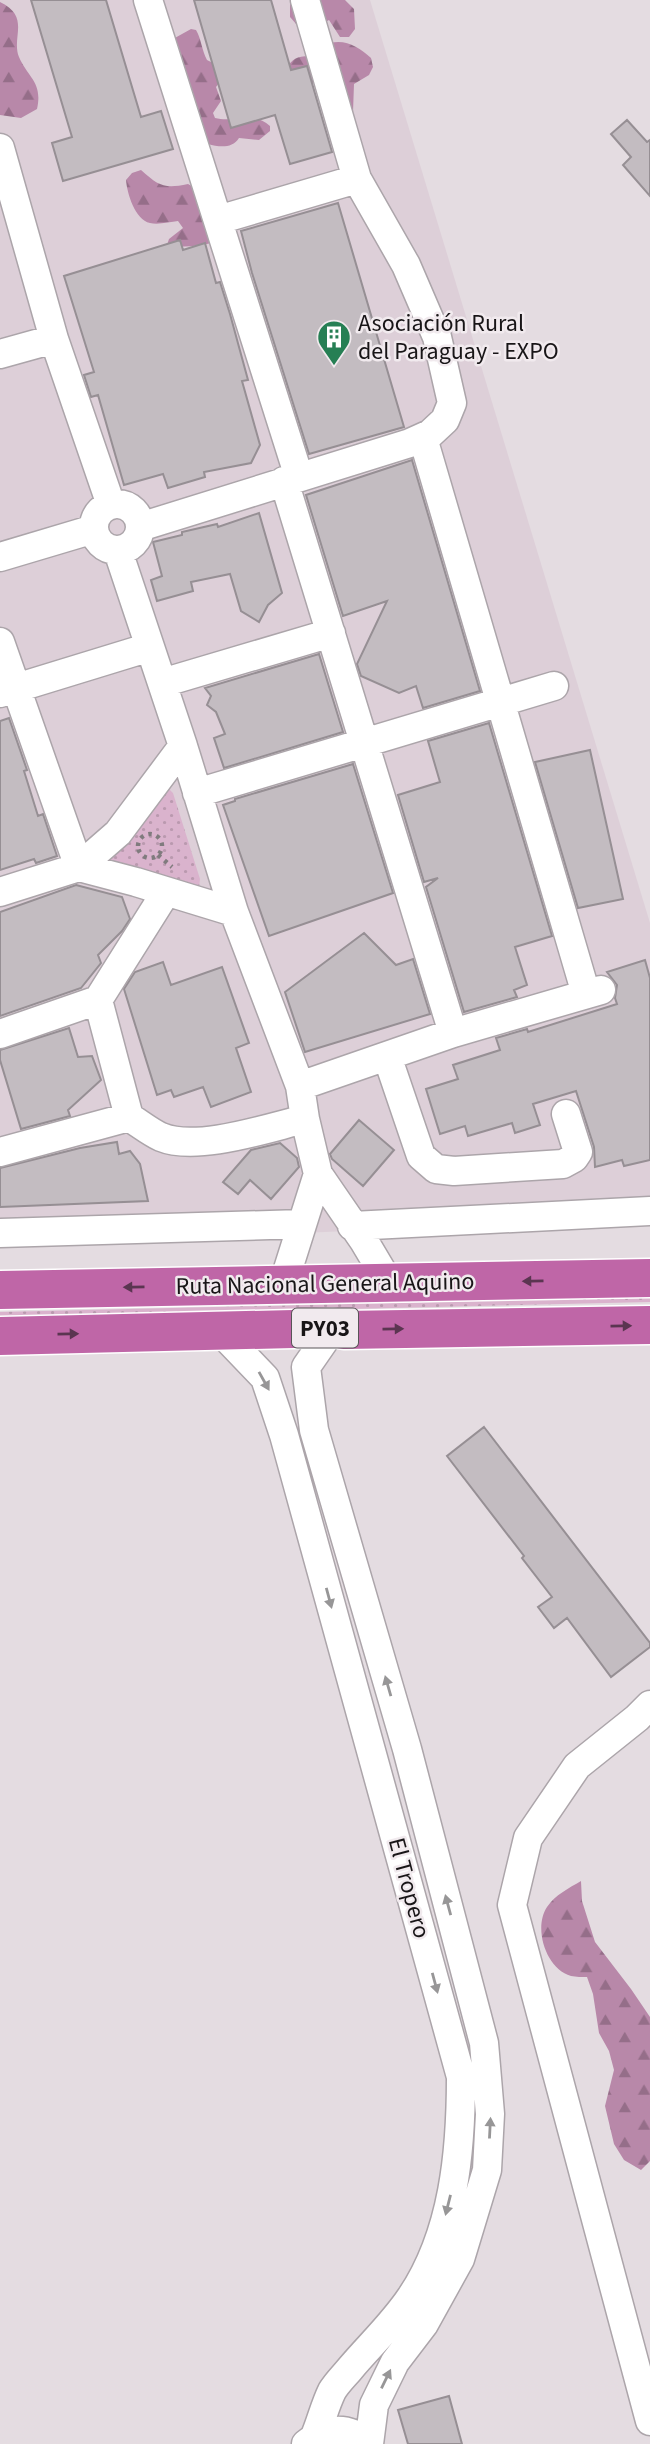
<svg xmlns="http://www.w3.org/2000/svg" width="650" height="2444" font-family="'Source Sans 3',sans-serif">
  <defs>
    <pattern id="grass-dots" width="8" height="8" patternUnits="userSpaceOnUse" patternTransform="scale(1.75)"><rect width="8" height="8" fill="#dab3cd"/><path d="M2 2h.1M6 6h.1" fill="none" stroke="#ba99af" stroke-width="1.8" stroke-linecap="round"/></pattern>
    <pattern id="forest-firs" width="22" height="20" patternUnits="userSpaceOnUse" patternTransform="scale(1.75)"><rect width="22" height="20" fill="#b888a9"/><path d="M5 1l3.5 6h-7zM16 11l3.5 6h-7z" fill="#956e89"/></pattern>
  </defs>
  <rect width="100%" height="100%" fill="#e4dce1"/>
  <path fill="#ddcfd8" d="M0,0H370L650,923V1217L0,1247Z"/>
  <path fill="url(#grass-dots)" d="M168,788L173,793L200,879L199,888L105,863Z
    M650,1297V1302L0,1317V1312Z"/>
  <path fill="url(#forest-firs)" d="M290,0H345L354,9L355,29L349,37H340L329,20L322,24L330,43C346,39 359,47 371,58L373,67L369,75L354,84L353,112L349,121L326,83H295L286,69C292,59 297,56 309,56L307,27L297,25L290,17Z
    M0,2C31,17 11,37 19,57C28,78 43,82 37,109L21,118L0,115Z
    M191,29L196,30C201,38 202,51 207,60L219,66L222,79L216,87L221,101L213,113L215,118C233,123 254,111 270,126V131L259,140L239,138C232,149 219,147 208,144L173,39Z
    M141,170C159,186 164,189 188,184L197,189L214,242C202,247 180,246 166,248L169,239L183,228L178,221C170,222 158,225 150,223C135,220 127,193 126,180L132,173Z
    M581,1881L582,1901L595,1942L631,1989L650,2017V2161L641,2170L624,2160L614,2144L605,2106L614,2070L609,2051L599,2033L593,1994L587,1977C582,1977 576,1977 571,1976C546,1969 533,1928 547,1907C555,1895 569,1888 581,1881Z"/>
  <path fill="#c3bcc1" stroke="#968f94" stroke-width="2" d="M31,0H106L141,117L161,111L173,149L63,181L52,143L72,137Z
    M194,0H271L291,70L307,66L332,152L290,164L275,115L231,128Z
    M627,120L647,142L650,140V196L623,165L631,157L611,134Z
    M338,203L404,427L309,454L252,273L241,231Z
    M180,240L183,250L205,243L216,283L220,282L230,314L248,380L242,381L260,445L251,463L204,472L205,477L168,488L163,474L124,485L98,395L91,397L84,375L94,372L64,276Z
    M412,460L480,691L423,708L416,686L399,693L361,676L357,664L387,601L343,616L306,495Z
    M259,513L282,593L268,605L259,622L241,611L230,574L191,582L193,591L157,601L151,580L162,576L153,542L182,535V532L217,524L218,527Z
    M319,654L343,732L224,768L214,738L225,734L216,712L207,705L211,696L205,688Z
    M9,718L27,770L24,771L38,816L43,814L57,856L36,863L34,859L0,870V721Z
    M489,723L552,936L515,947L527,985L514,990L517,997L464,1012L426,887L438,878L424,882L398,795L440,782L428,741Z
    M590,750L623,899L578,908L535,762Z
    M353,764L393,893L269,936L223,805L235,801V799Z
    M76,885L122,897L130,919L122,931L98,955L101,963L81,988L0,1016V912Z
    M364,933L396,965L413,959L430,1014L305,1052L285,992Z
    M645,960L650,978V1160L624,1166L622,1160L595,1167L594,1147L576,1091L533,1104L540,1125L515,1133L512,1123L468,1136L465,1126L440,1134L426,1089L458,1079L453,1065L500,1050L496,1038L527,1029L528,1032L617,1004L615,998L617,985L607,972Z
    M163,962L171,985L222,967L249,1043L236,1048L251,1092L211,1107L203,1087L174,1097L171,1090L157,1095L124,989L135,972Z
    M69,1028L78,1057L92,1056L101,1080L68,1110L70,1116L21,1129L0,1060V1050Z
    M359,1120L394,1150L363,1186L332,1159L330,1154Z
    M117,1142L119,1154L130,1151L140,1164L148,1201L0,1207V1168L80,1148Z
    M280,1143L297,1158L299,1167L271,1199L250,1180L238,1194L223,1182L251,1150Z
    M484,1427L650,1643V1647L611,1677L567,1618L554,1628L538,1607L552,1597L522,1558L524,1556L447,1456Z
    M449,2396L462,2444H408L398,2410Z"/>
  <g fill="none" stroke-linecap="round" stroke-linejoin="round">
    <g stroke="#aca5aa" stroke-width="31">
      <path id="minor" d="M148,0L299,477
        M0,148L54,339L111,505
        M218,220L357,179
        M0,354L54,339
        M423,438L586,994
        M284,481L453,1033
        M94 527a23 23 0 1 1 46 0a23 23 0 1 1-46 0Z
        M140,527L410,443L430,434L445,420L452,403L437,337L406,265L357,179L305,0
        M118,551L183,746L234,912L300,1086L305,1119L318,1174L364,1241L389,1283
        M0,557L94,529
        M0,642L79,867
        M162,683L331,633
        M0,693L150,647
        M197,793L554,686
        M79,867L136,882L234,912
        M0,892L79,867L118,833L183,746
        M98,1000L129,1117C139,1123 150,1132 161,1137C197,1152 267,1128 305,1119
        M0,1034L98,1000L166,892
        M387,1056L421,1156L436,1169L454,1171L563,1164L574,1158L578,1152L566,1114
        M300,1086L453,1033L601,990
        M0,1152L129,1117
        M352,1226L650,1211
        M0,1233L302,1224
        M283,1285L318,1174
        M333,1328L306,1367L314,1430L407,1749L484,2043L490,2114L487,2170L460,2259L424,2324L395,2362L374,2405L369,2444
        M219,1330L265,1378L284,1435L461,2077C461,2151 454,2233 411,2297C393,2324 369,2346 349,2370C343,2377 336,2384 332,2391C325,2405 321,2422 315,2436
        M650,1705L637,1718L577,1766L528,1838L512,1905L650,2421
        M306,2444C326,2427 349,2426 368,2444"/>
    </g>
    <g stroke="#fff" stroke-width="41">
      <path id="highway" d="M0,1290L650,1278
        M0,1336L333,1328L345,1330L650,1325"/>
    </g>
    <path stroke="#807b7e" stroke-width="4.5" stroke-dasharray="3.5 5" stroke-linecap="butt" d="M138 846a12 12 0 1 1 24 0a12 12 0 1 1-24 0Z
      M158,855L172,867"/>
    <use href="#minor" stroke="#fff" stroke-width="28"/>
    <use href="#highway" stroke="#bf66a7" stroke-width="38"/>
  </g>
  <defs><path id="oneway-solid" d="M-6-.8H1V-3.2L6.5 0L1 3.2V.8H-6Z" transform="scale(1.75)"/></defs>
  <g fill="#5b3551">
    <use href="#oneway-solid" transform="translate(533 1281) rotate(179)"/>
    <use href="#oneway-solid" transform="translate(134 1287) rotate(179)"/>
    <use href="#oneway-solid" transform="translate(621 1326) rotate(-1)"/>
    <use href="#oneway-solid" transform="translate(393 1329) rotate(-1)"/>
    <use href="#oneway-solid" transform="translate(68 1334) rotate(-1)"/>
  </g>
  <g fill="#979697">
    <use href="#oneway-solid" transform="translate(264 1381) rotate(61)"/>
    <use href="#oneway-solid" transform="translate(329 1598) rotate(75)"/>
    <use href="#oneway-solid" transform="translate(388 1686) rotate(-106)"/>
    <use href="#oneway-solid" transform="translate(448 1905) rotate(-105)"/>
    <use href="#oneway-solid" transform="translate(435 1983) rotate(75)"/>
    <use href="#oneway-solid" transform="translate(490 2128) rotate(-87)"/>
    <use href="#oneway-solid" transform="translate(448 2205) rotate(104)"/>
    <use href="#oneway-solid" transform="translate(386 2379) rotate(-64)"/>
  </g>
  <defs>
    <g id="building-pin" transform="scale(1.75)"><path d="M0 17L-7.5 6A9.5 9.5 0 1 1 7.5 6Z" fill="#267f54" stroke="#f1eaee"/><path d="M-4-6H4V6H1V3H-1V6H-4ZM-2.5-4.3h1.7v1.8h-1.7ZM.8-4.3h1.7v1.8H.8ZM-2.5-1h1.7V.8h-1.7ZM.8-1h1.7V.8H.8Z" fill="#fff"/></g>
  </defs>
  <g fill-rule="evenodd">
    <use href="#building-pin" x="334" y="337"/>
  </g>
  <g text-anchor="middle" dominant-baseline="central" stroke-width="5" stroke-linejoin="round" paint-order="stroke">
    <rect fill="#f1eaee" stroke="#595558" stroke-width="2" x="292" y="1308.5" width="66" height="39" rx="5"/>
    <g font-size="23" font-weight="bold" fill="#181517">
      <text x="325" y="1328">PY03</text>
    </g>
    <g font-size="24" fill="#181517" stroke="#f1eaee" text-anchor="start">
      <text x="358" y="323">Asociación Rural<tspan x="358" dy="28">del Paraguay - EXPO</tspan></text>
    </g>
    <g font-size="24" fill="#181517" stroke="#f1eaee">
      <text transform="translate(325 1284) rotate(-1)">Ruta Nacional General Aquino</text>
      <text transform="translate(409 1888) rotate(75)">El Tropero</text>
    </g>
  </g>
</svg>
